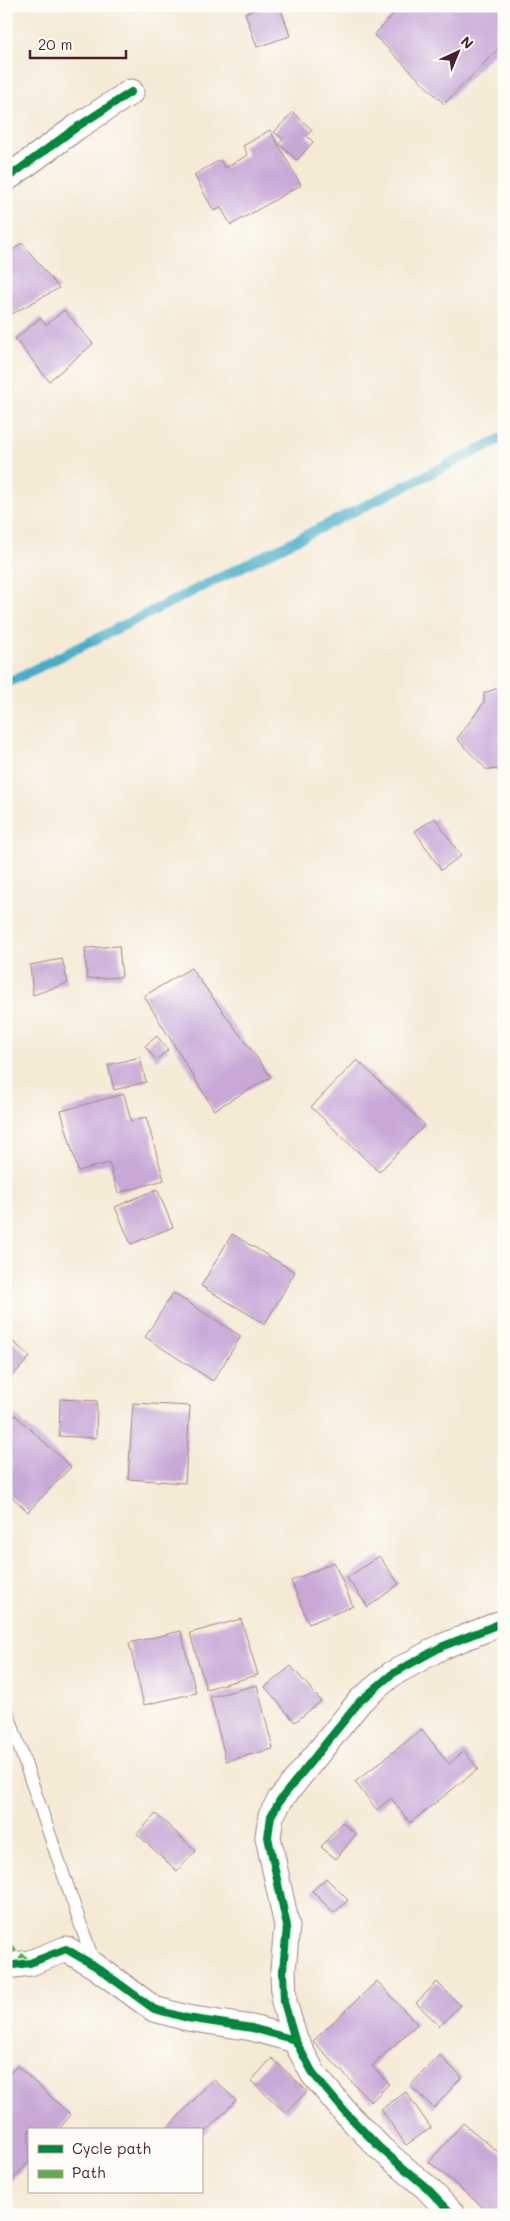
<svg xmlns="http://www.w3.org/2000/svg" width="510" height="2221" font-family="Mali,sans-serif">
  <rect width="100%" height="100%" fill="#fdfcf7"/>
  <filter id="ink" filterUnits="userSpaceOnUse"><feTurbulence type="fractalNoise" baseFrequency=".02" numOctaves="2"/><feDisplacementMap in="SourceGraphic" scale="10" xChannelSelector="R" yChannelSelector="G"/><feConvolveMatrix kernelMatrix="1 2 1 2 8 2 1 2 1" color-interpolation-filters="sRGB"/></filter>
  <filter id="wash" filterUnits="userSpaceOnUse"><feTurbulence type="fractalNoise" baseFrequency=".0096" numOctaves="4" result="noise"/><feDisplacementMap in="SourceGraphic" scale="20" xChannelSelector="R" yChannelSelector="G"/><feGaussianBlur stdDeviation="1.12" result="paint"/><feColorMatrix in="noise" values="0 0 0 0 0 0 0 0 0 0 0 0 0 0 0 0 0 1.4 0 .05"/><feComposite in="paint" operator="in"/></filter>
  <g filter="url(#wash)">
    <rect width="100%" height="100%" fill="#f5ead5"/>
    <g fill="none" stroke-linecap="round" stroke-linejoin="round">
      <path stroke="#4aacc9" stroke-width="10" d="M6,685L11,681L504,437"/>
    </g>
    <g id="blocks">
      <path fill="#c7a8d7" d="M266,6H280L290,36L257,47L245,13Z
        M401,6H504V43L444,104L374,35Z
        M293,112L312,130L307,136L313,142L297,160L279,144L283,139L274,132Z
        M270,130L301,185L231,225L221,208L214,211L194,175L220,160L225,168L248,155L243,146Z
        M22,243L59,288L10,315L6,310V255Z
        M64,310L93,344L49,381L15,339L40,318L46,325Z
        M502,687L504,689V770L486,769L457,739L484,702V693Z
        M435,818L461,856L441,870L415,831Z
        M119,946L122,977L87,979L85,948Z
        M62,959L68,983L33,995L30,965Z
        M191,968L271,1077L214,1110L144,996Z
        M157,1036L168,1050L156,1060L145,1046Z
        M140,1057L146,1082L114,1090L108,1065Z
        M357,1060L425,1125L379,1172L311,1107Z
        M124,1094L131,1121L146,1117L164,1180L118,1193L109,1163L78,1171L61,1111Z
        M157,1189L173,1227L131,1244L115,1207Z
        M232,1234L295,1272L265,1324L201,1286Z
        M173,1293L241,1336L213,1381L145,1337Z
        M6,1335L30,1357L6,1383Z
        M60,1399L97,1401L96,1438L59,1436Z
        M133,1403L190,1406L185,1483L128,1479Z
        M15,1415L71,1467L28,1512L6,1491V1424Z
        M379,1556L399,1584L368,1607L347,1578Z
        M334,1562L353,1606L309,1624L291,1581Z
        M241,1619L258,1675L206,1689L190,1633Z
        M181,1631L196,1693L144,1705L129,1643Z
        M291,1666L321,1701L295,1722L265,1687Z
        M257,1685L273,1749L226,1761L210,1697Z
        M422,1729L449,1764L464,1751L478,1769L410,1823L391,1798L377,1810L355,1782Z
        M156,1814L196,1851L177,1871L137,1834Z
        M342,1822L356,1834L336,1859L321,1847Z
        M326,1878L348,1900L334,1913L312,1891Z
        M377,1981L417,2024L372,2066L389,2084L371,2102L313,2041Z
        M437,1982L460,2005L440,2026L416,2003Z
        M439,2055L462,2077L434,2108L410,2086Z
        M272,2058L307,2091L286,2113L251,2081Z
        M17,2066L71,2115L58,2130H29V2162L6,2186V2077Z
        M213,2079L236,2100L201,2137V2130H166Z
        M406,2092L431,2128L406,2145L381,2109Z
        M463,2123L504,2157V2209L499,2215H492L429,2162Z"/>
    </g>
  </g>
  <g filter="url(#ink)">
    <use href="#blocks" fill-opacity="0" stroke="#a08480" stroke-width="1"/>
    <g fill="none" stroke-linecap="round" stroke-linejoin="round">
      <g stroke="#a08480" stroke-width="14">
        <path id="service" d="M6,1708L94,1963"/>
      </g>
      <g stroke="#a08480" stroke-width="27">
        <path id="minor" d="M6,179L77,127L131,92
          M6,1966L30,1963L66,1949L95,1966L154,2009L187,2018L252,2028L295,2040
          M453,2215L427,2188L380,2148L346,2113L314,2075L295,2040L284,2002L283,1970L287,1926L268,1837L271,1816L280,1800L360,1701L392,1674L441,1647L504,1622"/>
      </g>
      <use href="#service" stroke="#fff" stroke-width="12"/>
      <use href="#minor" stroke="#fff" stroke-width="25"/>
      <path stroke="#57b146" stroke-width="6" stroke-dasharray="12 6" stroke-linecap="butt" d="M6,1944L30,1963"/>
      <g stroke="#fdfcf7" stroke-width="11">
        <path id="cycleway" d="M6,179L77,127L131,92
          M6,1966L30,1963L66,1949L95,1966L154,2009L187,2018L252,2028L295,2040
          M453,2215L427,2188L380,2148L346,2113L314,2075L295,2040L284,2002L283,1970L287,1926L268,1837L271,1816L280,1800L360,1701L392,1674L441,1647L504,1622"/>
      </g>
      <use href="#cycleway" stroke="#00873e" stroke-width="8"/>
    </g>
  </g>
  <rect width="510" height="2221" fill="none" stroke="#fdfcf7" stroke-width="25"/>
  <rect x="28" y="2128" width="175" height="65" fill="#fdfcf7" stroke="#b5a4a5"/>
  <rect x="38" y="2145" width="25" height="8" fill="#00873e" stroke="#b5a4a5"/>
  <text x="72" y="2154" font-size="15" fill="#4a1f2b">Cycle path</text>
  <rect x="38" y="2170" width="25" height="8" fill="#57b146" stroke="#b5a4a5"/>
  <text x="72" y="2178" font-size="15" fill="#4a1f2b">Path</text>
  <g transform="translate(458 52) rotate(44)" stroke="#fdfcf7" stroke-width="4" paint-order="stroke">
  <path d="M0-4L9 19L0 12L-9 19Z" fill="#4a1f2b"/>
  <text y="-8" font-size="14" font-weight="bold" text-anchor="middle" fill="#4a1f2b">N</text>
  </g>
  <path d="M30 50v8h96v-8" fill="none" stroke="#4a1f2b" stroke-width="2.5"/>
  <text x="38" y="50" font-size="15" fill="#4a1f2b" stroke="#fdfcf7" stroke-width="4" paint-order="stroke">20 m</text>
</svg>
